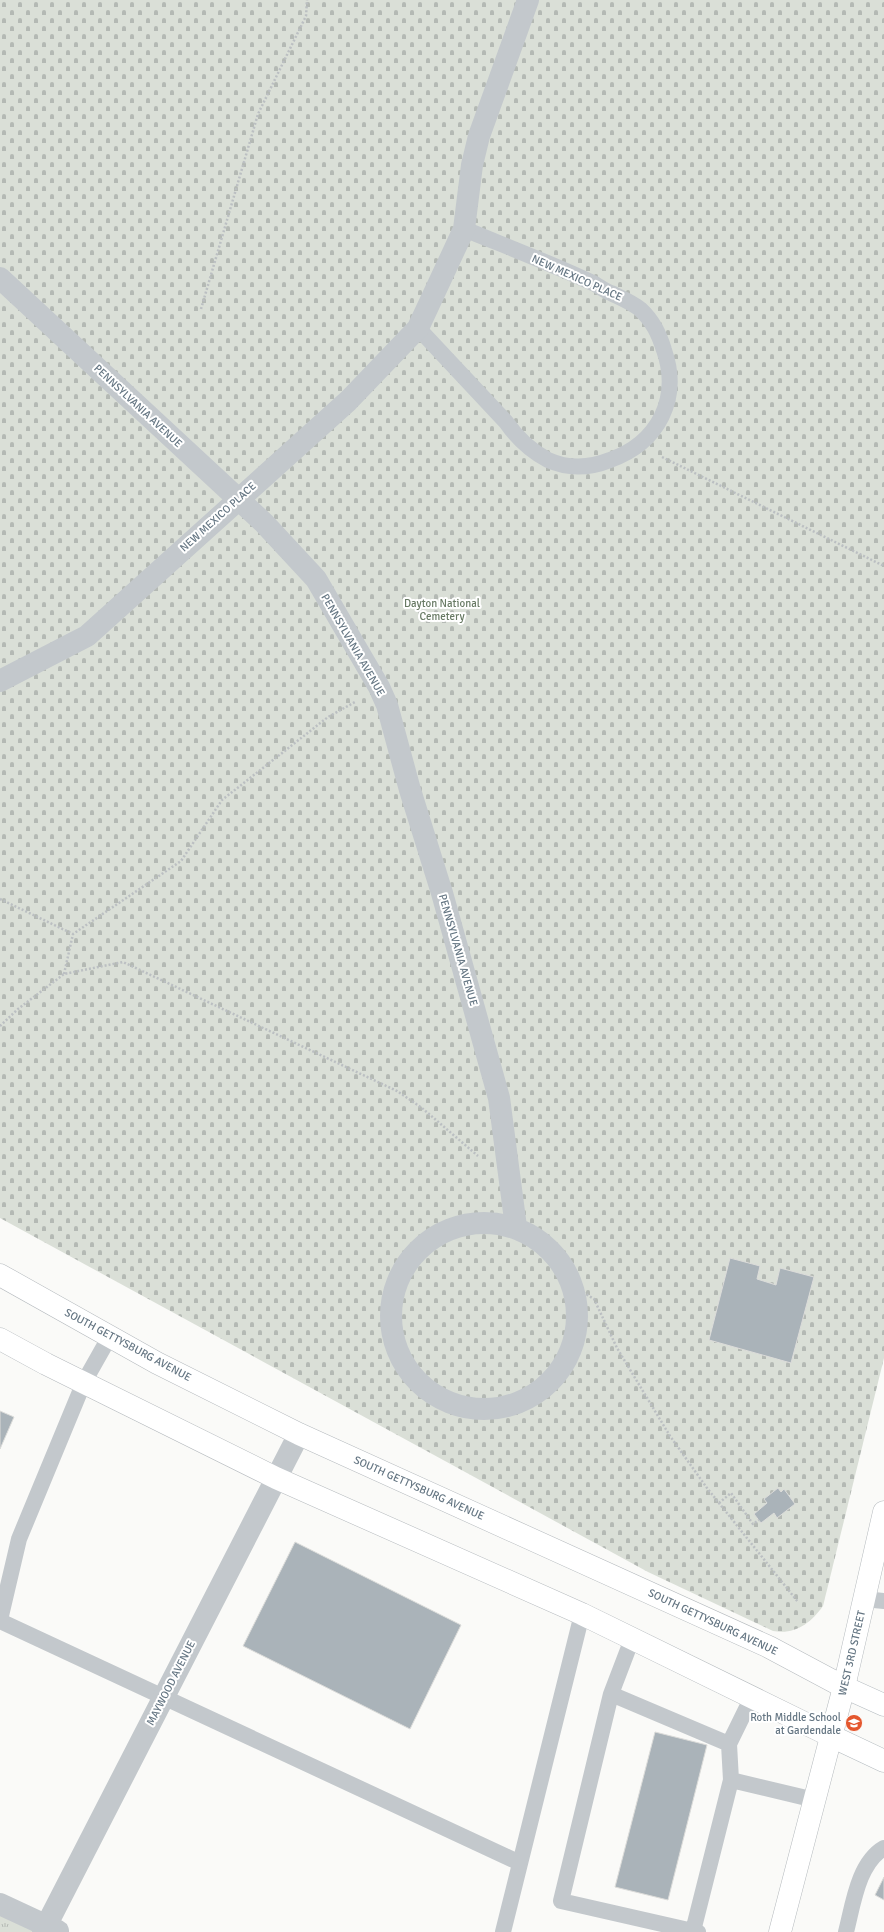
<svg xmlns="http://www.w3.org/2000/svg" width="884" height="1932" font-family="Signika,sans-serif">
  <defs>
    <pattern id="grass-tufts" width="24" height="20" patternUnits="userSpaceOnUse"><rect width="24" height="20" fill="#dadfd7"/><path d="M3 7l-1-3M5 7V3M7 7l1-3M15 17l-1-3M17 17v-4M19 17l1-3" fill="none" stroke="#b4b9b4"/></pattern>
    <pattern id="cemetery-stones" width="16" height="16" patternUnits="userSpaceOnUse"><rect width="16" height="16" fill="#dadfd7"/><path d="M2 7V4a2 2 0 0 1 4 0v3zM10 15v-3a2 2 0 0 1 4 0v3z" fill="#b4b9b4"/></pattern>
  </defs>
  <rect width="100%" height="100%" fill="#fafaf8"/>
  <path fill="url(#grass-tufts)" d="M0,1904L43,1932H0Z"/>
  <path fill="url(#cemetery-stones)" d="M0,0H884V1358L823,1606C811,1623 795,1635 773,1631L648,1572L0,1218Z"/>
  <path fill="#aab3b9" stroke="#dcdcda" d="M730,1258L760,1266L757,1279L776,1285L780,1268L814,1277L791,1363L709,1340Z
    M0,1411L14,1417L0,1449Z
    M778,1488L781,1492L784,1489L795,1504L777,1518L774,1513L761,1523L754,1514L767,1503L764,1499Z
    M295,1542L461,1625L410,1729L243,1646Z
    M655,1732L707,1745L668,1900L615,1887Z
    M884,1877V1900L875,1895Z"/>
  <g fill="none" stroke-linecap="round" stroke-linejoin="round">
    <g stroke="#b3babf" stroke-width="23">
      <path id="secondary" d="M844,1687L884,1705
        M831,1736L884,1761"/>
    </g>
    <g stroke="#b5babe" stroke-width="23">
      <path id="primary" d="M0,1275L157,1363L299,1434L769,1647L844,1687
        M0,1339L46,1364L276,1478L582,1614L831,1736
        M780,1932L844,1687L884,1512"/>
    </g>
    <path stroke="#bbbfc2" stroke-width="2.5" stroke-dasharray="2 2" stroke-linecap="butt" d="M201,309L258,114L306,16L307,0
      M662,457L884,566
      M0,899L73,934L181,861L222,800L328,717L355,702
      M64,974L73,934
      M0,1026L18,1009L64,974L123,962L397,1091L422,1108L478,1156
      M573,1286L594,1299L617,1348L670,1436L707,1488L798,1602
      M719,1503L731,1493L753,1524L759,1520"/>
    <path stroke="#c3c8cc" stroke-width="16" d="M418,328L506,422C517,438 531,451 548,460C568,469 590,468 610,460C658,443 681,399 664,350C659,334 653,321 640,309C631,302 621,298 611,293C605,291 600,287 595,284C553,264 508,247 464,229
      M864,1599L884,1601
      M0,1620L19,1539L84,1382L110,1336
      M0,1621L520,1863
      M632,1639L611,1694L729,1744
      M611,1694L561,1901L693,1931
      M731,1780L729,1744L752,1697
      M503,1932L582,1614
      M698,1932L693,1931L731,1780L815,1800
      M846,1932C853,1905 858,1863 884,1848"/>
    <path stroke="#c3c8cc" stroke-width="22" d="M0,278L264,523L316,579L379,687L387,705L410,790L442,893L499,1098L516,1227
      M0,681L87,636L348,401L418,328L464,229L472,165L479,136L528,0
      M391 1316a93 93 0 1 1 186 0a93 93 0 1 1-186 0Z
      M0,1904L58,1931
      M43,1932L299,1434"/>
    <use href="#secondary" stroke="#fff" stroke-width="22"/>
    <use href="#primary" stroke="#fff" stroke-width="22"/>
  </g>
  <defs>
    <g id="school-disc" transform="scale(0.9)"><circle r="9.5" fill="#e4572e" stroke="#fff"/><path d="M0-5L7-2L0 1L-7-2ZM-4 1L0 2.5L4 1V4Q0 6-4 4Z" fill="#fff"/></g>
  </defs>
  <g fill-rule="evenodd">
    <use href="#school-disc" x="854" y="1723"/>
  </g>
  <g text-anchor="middle" dominant-baseline="central" stroke-width="4" stroke-linejoin="round" paint-order="stroke">
    <g font-size="11" fill="#657683" stroke="#fff">
      <text transform="translate(577 278) rotate(24)">NEW MEXICO PLACE</text>
      <text transform="translate(138 406) rotate(43)">PENNSYLVANIA AVENUE</text>
      <text transform="translate(218 517) rotate(-42)">NEW MEXICO PLACE</text>
      <text transform="translate(353 645) rotate(60)">PENNSYLVANIA AVENUE</text>
      <text transform="translate(458 950) rotate(74)">PENNSYLVANIA AVENUE</text>
      <text transform="translate(128 1345) rotate(28)">SOUTH GETTYSBURG AVENUE</text>
      <text transform="translate(419 1488) rotate(24)">SOUTH GETTYSBURG AVENUE</text>
      <text transform="translate(713 1622) rotate(25)">SOUTH GETTYSBURG AVENUE</text>
      <text transform="translate(852 1653) rotate(-77)">WEST 3RD STREET</text>
      <text transform="translate(171 1683) rotate(-63)">MAYWOOD AVENUE</text>
    </g>
    <g font-size="11" fill="#687a64" stroke="#fff">
      <text x="442" y="603">Dayton National<tspan x="442" dy="13">Cemetery</tspan></text>
    </g>
    <g font-size="11" fill="#657683" stroke="#fff" text-anchor="end">
      <text x="841" y="1717">Roth Middle School<tspan x="841" dy="13">at Gardendale</tspan></text>
    </g>
  </g>
</svg>
